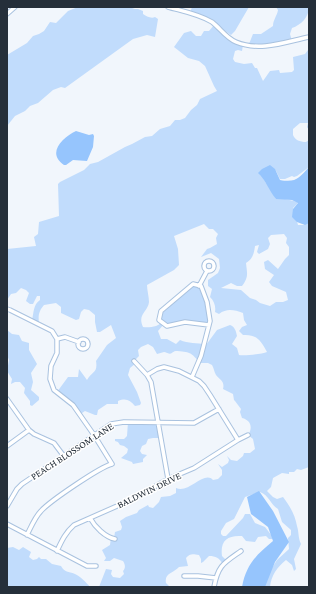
<svg xmlns="http://www.w3.org/2000/svg" width="316" height="594" font-family="'Crimson Pro',serif">
  <rect width="100%" height="100%" fill="#f1f6fc"/>
  <path fill="#c1dcfc" fill-rule="evenodd" d="M78,7H129L135,9H138L143,11V14C146,16 151,19 155,17L158,19L155,37L147,35L133,39L65,88L61,87L53,90L38,103L30,106L25,111L15,116L7,126V55L27,43L33,36L39,34L44,31L50,22L56,23L68,11Z
    M192,7H249L235,31L231,35L207,19L190,13Z
    M276,7H309C309,17 301,25 292,28L290,34L292,41L265,47L249,44L253,34H261L273,26C273,20 277,16 278,10Z
    M214,25L232,41L243,45L242,51L238,50L235,51L233,59L235,62L244,64L252,63L255,68H257L263,81L270,71L279,70L280,73L292,72L294,70L293,57L305,54L308,50L309,51V130L307,127L308,123H300L293,129V135C295,140 300,142 306,142L309,140V167L297,176L294,177L292,176L285,179H280L276,171L272,168L261,173C264,183 272,189 276,199L283,197L285,199L298,202L297,204L293,208L298,225H304L309,222V467L301,470L297,469L294,472H289V474L282,473L273,478L271,487L267,491L273,497L277,499L283,497C290,506 295,515 297,526C299,532 298,538 301,544L294,559L296,569L294,571L292,565L286,560C277,567 271,576 270,587H260L277,560L289,549L288,538L291,535V530L282,522L278,509C270,504 269,495 260,492L245,497L234,519L226,523L221,531V534L223,536H226L243,518L245,514H250L255,523L265,527L272,536V539H269L266,536L258,537L255,542L246,541L242,536C227,535 220,541 222,556L225,559L226,562L223,564C219,558 216,556 209,556L203,562L201,563V559L199,555C193,554 190,553 186,558L188,566L179,567C174,573 164,573 166,583L170,587H99L106,569L112,570L111,574L113,577L120,578L124,574L123,571C126,568 125,564 123,561L114,558L110,561H104L106,558L102,550L110,545L111,538H114L115,532L121,530L122,527L120,521L126,517L137,513L139,510L148,505L149,507L153,508L159,502L161,497L170,496L176,493V488C189,494 204,470 213,480L218,479L222,475V470L218,464L222,467L228,463L229,460L227,456L231,460L237,461L243,456L244,453H250L255,449L253,439L248,435C253,428 251,420 242,418L240,412L241,409L235,401L234,400L233,394L223,389C225,381 220,380 216,375C214,372 214,368 212,365L208,363H200C191,352 190,352 175,351C168,355 172,354 164,352L157,354L153,347L148,344L141,347L138,350L139,356L136,359V363L130,368L128,375L137,392L141,403L140,405L135,406C130,400 126,398 118,401V404H107L98,410L97,415H95L85,411L79,415L70,403L57,392L68,377H78L79,369L87,380C92,371 98,373 96,361L107,345L116,338L111,325L100,332H97L95,322V315L89,310L84,309L81,312L79,319L76,320L61,313V307L56,303L44,305C39,311 38,315 39,323L32,320C34,312 33,305 40,300V296H37L33,304H30L26,301L29,293L26,290L21,288L16,293L11,294L7,300V249L36,246L34,237L38,234L39,222L59,216L58,184L60,182L84,170L90,164L98,162L125,147L132,144L145,137L152,136L160,129L170,126L175,120H180L185,118L191,110L197,105L200,99L217,91L214,86L205,66L199,61L188,58L174,47L184,33L191,31L196,36H201L204,31H209ZM204,224L209,229H213L218,234L216,238L217,244L210,248L207,249L201,257L211,253L219,259L220,268L218,273L208,280V286L212,289L210,297C214,301 216,306 215,312L219,314C227,308 234,310 243,313L244,320L247,325L242,327L239,331L243,335C257,334 261,341 267,352C262,354 245,356 239,355L237,348L232,344L237,336C236,331 235,327 230,325L217,330L206,345C197,342 188,344 180,340L176,344L167,339H161L158,331L164,324L173,326L184,322L208,325C209,315 207,293 198,286L191,287L161,314C161,315 162,320 162,321C160,327 148,328 143,327C137,314 148,312 149,302C149,297 147,290 147,285L174,270L179,265L178,249L174,236ZM284,234L287,238L286,243L289,247V255L285,259L278,269L268,260L264,262L265,269L274,275L269,282L272,286L286,292L288,300L283,302H276L270,306L260,303L256,300L250,298L241,290L221,288L231,283L237,286H242C249,277 247,273 246,263C253,259 254,253 255,246L259,245L257,252L259,254L268,249L270,244L268,238L271,235Z
    M7,330L12,334L19,335L22,341L29,343V350L37,364L31,373L33,382L31,390L39,397V400L32,406L30,405V401L24,393L25,388L20,382H15L11,384L12,379L7,371L9,360L7,355Z
    M128,422L158,423L160,438H153L148,439L146,444L142,446L140,451L142,454L147,455L143,459V462L133,464L132,462L121,458L127,453L128,449L124,446L120,445L118,442L115,441V439H124L127,436Z
    M13,547L19,550L23,547L31,552L29,557L33,560L37,559L39,557L41,559H46L52,564L61,566C65,573 68,571 75,574C80,576 86,582 90,587H7V548Z"/>
  <path fill="#96c5fd" d="M76,131L89,135L93,134L94,136L93,147L87,161L73,160L66,165H64C46,153 63,137 76,131Z
    M270,165L275,169L280,180C296,183 299,178 309,167V223L305,225L297,222L292,217L293,209L298,203L292,200L276,199C269,191 266,180 258,173L262,169Z
    M259,491L273,511L289,542L275,562L265,587H242C246,565 256,555 273,541L268,527L251,514L247,497Z"/>
  <g fill="none" stroke-linecap="round" stroke-linejoin="round">
    <g stroke="#a9c2df" stroke-width="5.5">
      <path id="minor" d="M168,7C182,11 199,14 212,22C220,28 226,38 236,42C260,52 285,42 309,37
        M7,14L15,7
        M204 266a5 5 0 1 1 10 0a5 5 0 1 1-10 0Z
        M199,286L207,271
        M7,309L10,310L52,331L57,339V353L51,366L50,379L54,390L73,405L94,435L112,464C100,467 50,501 41,511C35,517 31,527 27,535
        M57,339L65,337L79,342
        M78 344a5 5 0 1 1 10 0a5 5 0 1 1-10 0Z
        M134,361L147,375L151,382L168,479
        M147,375L157,369L164,367L179,371L199,381L204,386L210,395L238,440
        M192,377L201,356L209,325L210,321L207,302L201,286L193,284L161,311L159,320L167,326L185,322L209,325
        M7,399L29,430L34,434L54,443L63,455
        M7,446L29,430
        M7,506L17,489L22,484L111,424L124,422L194,423L219,409
        M90,518C95,527 105,537 115,539
        M7,524L87,566H96
        M57,551C62,540 66,532 74,525L133,499L168,479L194,468L238,440L248,435
        M184,576H198L216,578
        M214,587C218,565 224,563 241,551"/>
    </g>
    <use href="#minor" stroke="#fff" stroke-width="3.5"/>
  </g>
  <g text-anchor="middle" dominant-baseline="central" stroke-width="3" stroke-linejoin="round" paint-order="stroke">
    <g font-size="10" fill="#252f3a" stroke="#fff">
      <text transform="translate(72 451) rotate(-33)">PEACH BLOSSOM LANE</text>
      <text transform="translate(149 490) rotate(-26)">BALDWIN DRIVE</text>
    </g>
  </g>
  <rect width="316" height="594" fill="none" stroke="#252f3a" stroke-width="16"/>
</svg>
